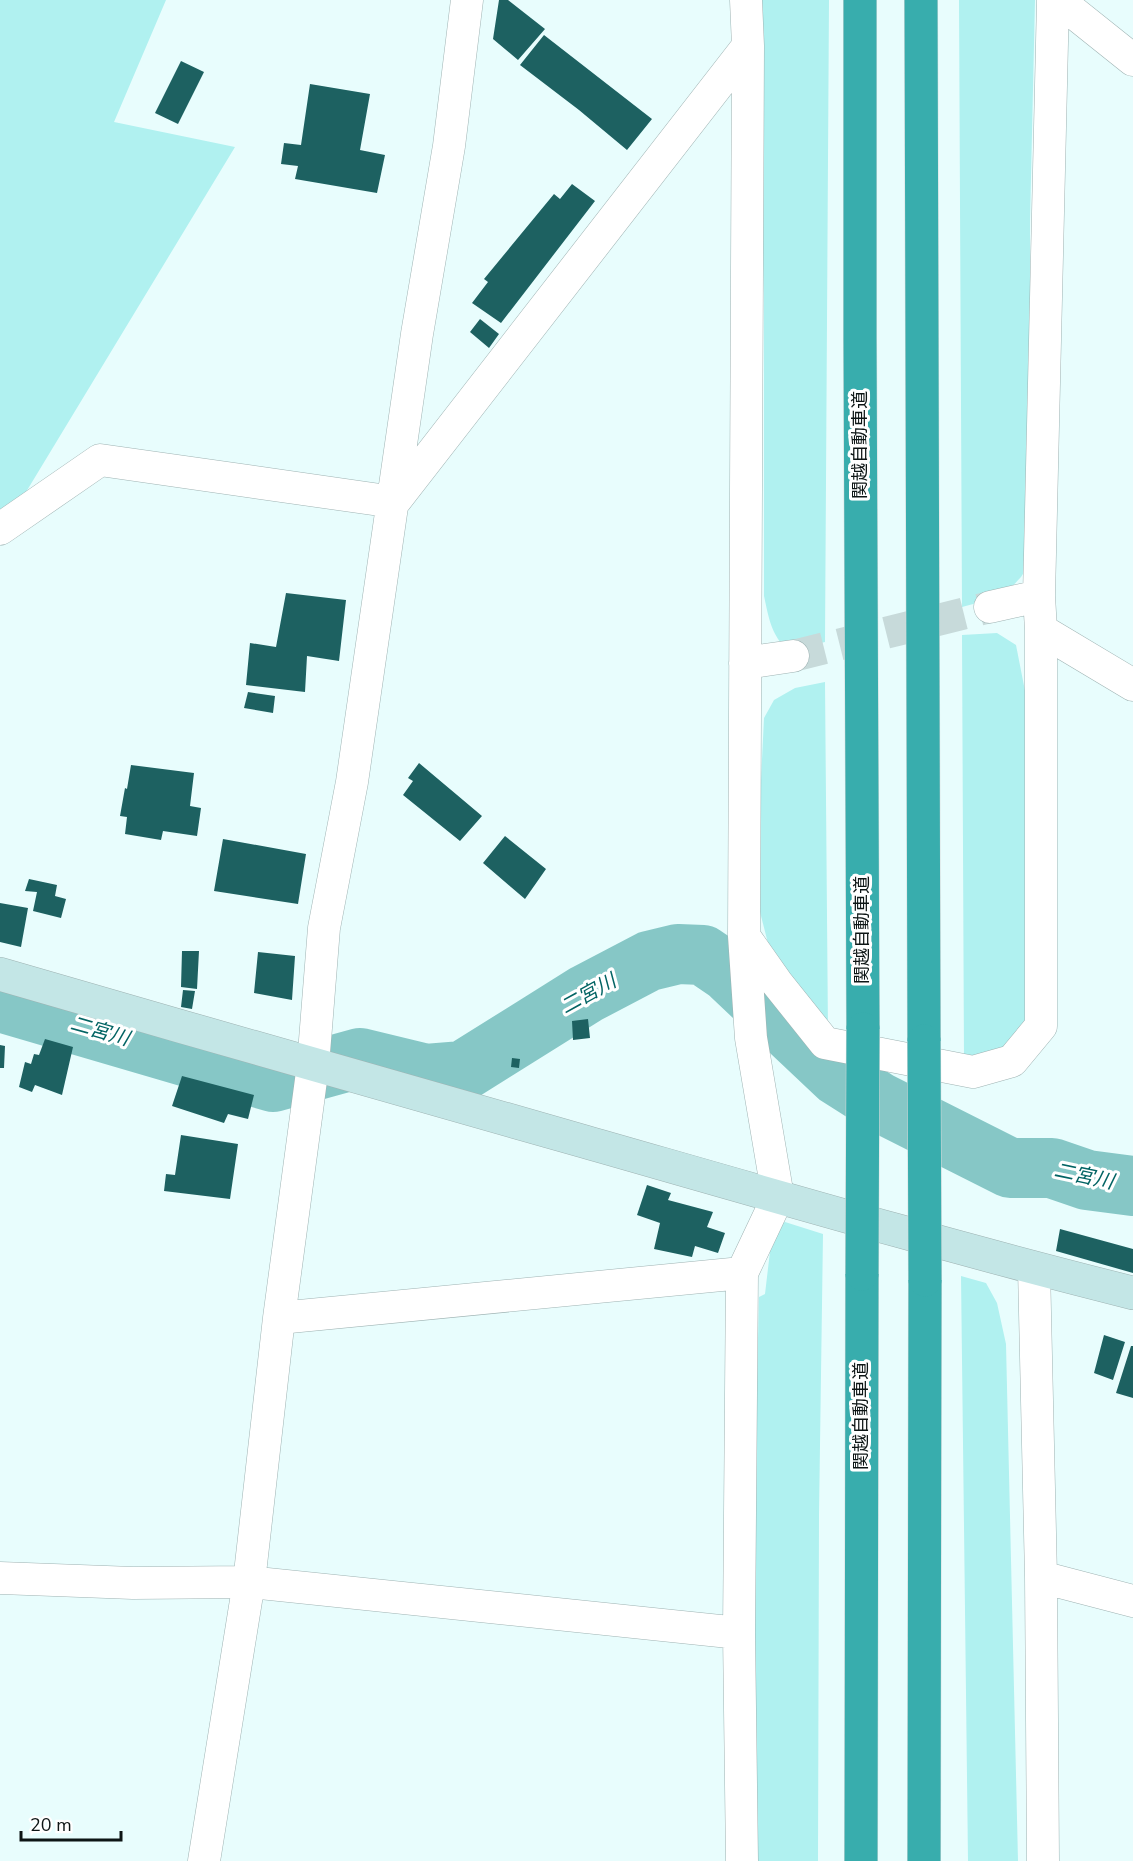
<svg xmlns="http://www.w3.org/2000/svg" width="1133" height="1861" font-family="'Nunito Sans','Noto Sans JP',sans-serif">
  <rect width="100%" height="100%" fill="#e8fdfd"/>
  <path fill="#b0f1f0" d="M0,0H166L114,122L235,147L0,535Z
    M758,0H829L825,642L788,651C771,634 769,619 764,596V295Z
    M959,0H1035L1030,221V563L1021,577L1003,596L962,607Z
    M997,633L1016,645L1026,696V1038L1012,1055L964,1062L962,635Z
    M825,682L828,1033L772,959L760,912L756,885L764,718L774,700L795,688Z
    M785,1222L823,1234L819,1516L818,1861H749L751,1625L759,1297L765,1294L773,1226Z
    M961,1276L986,1283L997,1303L1006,1344L1018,1861H968Z"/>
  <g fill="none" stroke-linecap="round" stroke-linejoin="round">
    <path stroke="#86c7c6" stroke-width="60" d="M0,1002L273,1082L360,1058L426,1074L463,1071L586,994L649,961L678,954L703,955L728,972L838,1076L879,1102L1010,1168H1052L1087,1180L1133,1186"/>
  </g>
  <path fill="#1d6161" d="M499,0H508L545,29L518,60L493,39Z
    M544,35L652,119L627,150L579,110L520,65Z
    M181,61L204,72L178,124L155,113Z
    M310,84L370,94L360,150L385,155L377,193L295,179L298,166L281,164L284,143L301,145Z
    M572,184L595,201L501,323L472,303L488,282L484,279L554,194L560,199Z
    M480,319L499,334L489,348L470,332Z
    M286,593L346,600L339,661L307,656L305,692L246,685L250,643L276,647Z
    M248,692L275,696L273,713L244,708Z
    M419,763L482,816L460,841L403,795L413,781L408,778Z
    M131,765L194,773L190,806L201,808L197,836L163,831L161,840L125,834L127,817L120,816L125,788L127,789Z
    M505,836L546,869L525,899L483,863Z
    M223,839L306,854L298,904L214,891Z
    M29,879L57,885L55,896L66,899L61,918L33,911L37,892L25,891Z
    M0,903L28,908L21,947L0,942Z
    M182,951H199L197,989L181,987Z
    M258,952L295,956L292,1000L254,993Z
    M183,990L195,991L192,1009L181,1007Z
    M588,1019L590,1038L573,1040L572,1021Z
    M45,1039L73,1047L62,1095L35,1085L32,1092L19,1087L25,1062L31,1064L34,1054L39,1055Z
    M0,1045L5,1046L4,1068H0Z
    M512,1058L520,1059L519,1068L511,1067Z
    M182,1076L254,1095L248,1119L228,1114L224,1123L172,1106Z
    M181,1135L238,1144L230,1199L164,1191L166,1174L175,1175Z
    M647,1185L671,1193L668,1200L713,1212L707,1227L725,1233L718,1253L695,1246L692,1257L654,1249L660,1223L637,1215Z
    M1060,1229L1133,1249V1273L1056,1251Z
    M1104,1335L1125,1342L1113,1380L1094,1373Z
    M1131,1346H1133V1398L1116,1393Z"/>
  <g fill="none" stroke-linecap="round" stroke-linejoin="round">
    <path stroke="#c7dada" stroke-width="32" stroke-dasharray="32 16" stroke-linecap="butt" d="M793,656L990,607"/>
    <g stroke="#9fb3b3" stroke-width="33">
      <path id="street" d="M1058,0L1133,60
        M394,502L748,46
        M0,529L100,460L394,502
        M990,607L1039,596
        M1041,630L1133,685
        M745,663L793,656
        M744,936L777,983L825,1043L973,1072L1012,1061L1041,1026V630L1039,596L1053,0
        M1034,1268L1041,1577L1043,1861
        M279,1318L742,1273
        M1041,1577L1133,1601
        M0,1578L133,1583L249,1582L739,1633
        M204,1861L249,1582L279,1318L313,1065L324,928L352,782L417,334L449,146L467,0
        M742,1861L739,1633L742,1273L778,1197L751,1038L744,936L748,46L746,0"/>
    </g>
    <g stroke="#9fb3b3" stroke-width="34">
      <path id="secondary" d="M0,974C195,1031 390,1086 586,1142C768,1194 949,1247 1133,1293"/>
    </g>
    <g stroke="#d8dada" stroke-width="34">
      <path id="highway" d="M860,0V338L863,1029
        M921,0L924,1041
        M861,1861L862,1274
        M924,1861L925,1280"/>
    </g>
    <use href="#street" stroke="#fff" stroke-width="32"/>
    <use href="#secondary" stroke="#c3e6e6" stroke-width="33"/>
    <use href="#highway" stroke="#38adad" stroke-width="33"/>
    <g stroke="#d8dada" stroke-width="34" stroke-linecap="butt">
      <path id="highway-bridge" d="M924,1041L925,1280
        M862,1274L863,1029"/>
    </g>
    <use href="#highway-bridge" stroke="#38adad" stroke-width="33"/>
  </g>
  <g text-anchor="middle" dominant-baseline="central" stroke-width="6" stroke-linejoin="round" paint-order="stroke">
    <g font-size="18" fill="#0d1515" stroke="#fff">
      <text transform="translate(860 445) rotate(-90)">関越自動車道</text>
      <text transform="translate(862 930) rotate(-90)">関越自動車道</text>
      <text transform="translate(861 1416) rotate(-90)">関越自動車道</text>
    </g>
    <g font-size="20" font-style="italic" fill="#036464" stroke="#fff">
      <text transform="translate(588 994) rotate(-29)">二宮川</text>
      <text transform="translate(100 1031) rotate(16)">二宮川</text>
      <text transform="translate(1084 1176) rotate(12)">二宮川</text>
    </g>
  </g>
  <path d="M21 1831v9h100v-9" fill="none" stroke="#0d1515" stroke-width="3"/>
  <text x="30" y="1831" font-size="18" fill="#0d1515" stroke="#ffffff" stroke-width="4.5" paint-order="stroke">20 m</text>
</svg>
